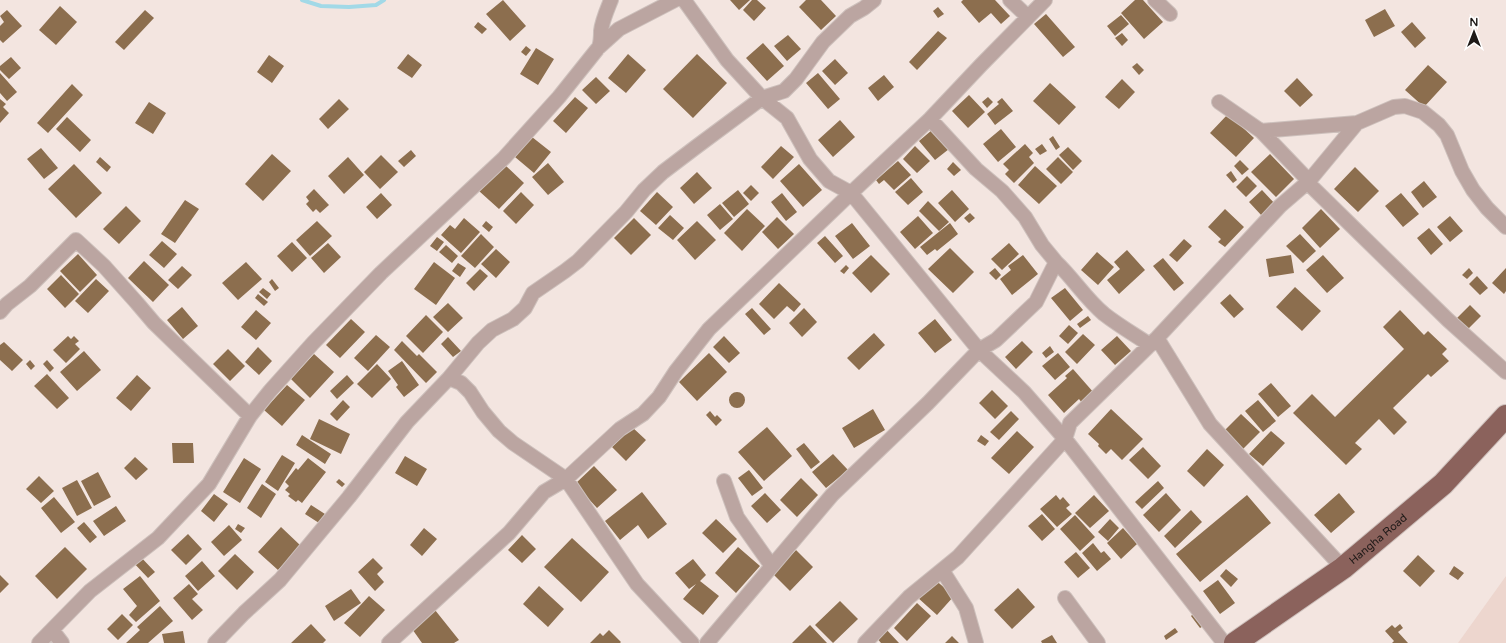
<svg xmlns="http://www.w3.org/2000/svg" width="1506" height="643" font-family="'Varela Round',sans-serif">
  <rect width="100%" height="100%" fill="#f3e5e0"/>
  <path fill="#edd6ce" d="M1506,576V643H1458Z"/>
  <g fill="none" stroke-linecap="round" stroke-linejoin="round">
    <path stroke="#a2d9e7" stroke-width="4" d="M302,0L321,6L349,7L376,5L384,0"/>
  </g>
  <path fill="#8c6e4e" d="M503,0L526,26L510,41L486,14Z
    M730,0H750L739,10Z
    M752,0H757L766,8L754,21L743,10Z
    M806,0H821L836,16L821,30L799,7Z
    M963,0H995L1010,16L1001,24L991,13L979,23L961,2Z
    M1135,0H1143L1163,22L1144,39L1121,13Z
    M60,6L77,22L56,45L39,30Z
    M938,7L944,14L938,18L933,11Z
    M1385,9L1395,26L1374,37L1365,20Z
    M7,10L22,26L3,43L0,40V26L4,22L0,16Z
    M145,10L154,18L124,50L115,42Z
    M1046,14L1075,47L1063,57L1034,24Z
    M1121,15L1129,24L1115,36L1107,26Z
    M478,22L487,29L482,34L474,27Z
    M1412,22L1426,38L1415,48L1401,32Z
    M938,31L947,38L917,70L909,62Z
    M1122,33L1128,40L1122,46L1115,38Z
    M788,35L801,49L787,61L774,46Z
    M763,43L784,66L767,81L746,58Z
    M526,46L531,50L526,56L521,52Z
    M536,48L554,59L538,85L520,74Z
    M408,54L422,65L412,78L397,68Z
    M628,54L646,70L626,93L608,78Z
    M697,54L727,83L693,118L663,89Z
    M269,55L284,66L272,83L257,72Z
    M11,57L21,68L9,79L0,70V66Z
    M835,59L848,73L835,85L822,71Z
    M1137,63L1144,70L1139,75L1132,67Z
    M1428,65L1447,82L1424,107L1405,90Z
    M0,73L17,92L7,101L0,93Z
    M818,73L840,99L828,109L806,83Z
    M884,75L894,87L878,101L868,88Z
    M596,77L610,91L596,104L582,90Z
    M1297,78L1313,95L1300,107L1284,91Z
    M1122,79L1135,92L1119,109L1105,97Z
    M1050,83L1076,107L1059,125L1033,101Z
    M72,84L83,95L48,133L37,123Z
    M969,95L985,112L968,128L952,111Z
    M575,97L588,108L566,133L553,121Z
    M988,97L993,102L987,108L982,102Z
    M1002,98L1013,111L995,125L987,114L999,104L997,102Z
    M0,99L6,104L3,107L9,113L0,123Z
    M339,99L349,109L328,129L319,119Z
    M149,102L166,113L153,134L135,123Z
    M1228,114L1254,138L1236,157L1210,133Z
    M67,117L91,140L80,152L56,129Z
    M840,120L855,137L833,157L818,140Z
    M1001,129L1016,147L998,162L983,144Z
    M932,130L949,149L935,160L919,141Z
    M1053,136L1060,147L1056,150L1049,139Z
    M532,137L551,152L534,173L515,157Z
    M1025,144L1033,153L1029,157L1034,163L1014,183L1005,174L1009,170L1003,164Z
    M1042,144L1047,151L1040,155L1035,149Z
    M781,146L794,157L773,179L761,167Z
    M915,146L930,161L917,173L903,159Z
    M1068,147L1082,161L1073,170L1059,155Z
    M41,148L58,168L44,179L27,159Z
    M411,150L416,156L404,167L398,161Z
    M272,154L291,171L263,201L245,184Z
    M1270,154L1294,179L1276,197L1251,172Z
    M381,155L398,172L380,189L364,172Z
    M100,157L111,167L107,172L96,162Z
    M348,157L364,175L344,194L328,176Z
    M1058,157L1073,172L1061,184L1046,169Z
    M1240,160L1249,169L1242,175L1234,166Z
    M898,161L911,175L894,190L884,180L879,184L876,180Z
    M953,162L961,170L954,176L947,169Z
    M548,163L564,182L548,195L532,177Z
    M74,164L102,193L76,218L48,189Z
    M799,164L822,190L803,207L780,181Z
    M505,165L524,183L499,209L479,191Z
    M1035,166L1057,186L1039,204L1018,185Z
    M1355,167L1379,191L1358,212L1334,189Z
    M1231,171L1237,180L1233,183L1226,175Z
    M697,172L712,188L694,204L680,188Z
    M1247,176L1257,186L1246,197L1236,187Z
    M911,178L923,192L908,205L895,192Z
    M1424,181L1437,197L1423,208L1411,192Z
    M751,185L759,193L751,201L743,193Z
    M314,189L329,205L320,213L316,209L313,212L306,204L309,201L306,197Z
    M738,190L749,204L734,217L722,203Z
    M952,190L969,209L955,222L938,203Z
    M1262,190L1275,204L1262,216L1249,202Z
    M521,192L534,205L516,224L503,211Z
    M657,192L673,207L656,225L640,211Z
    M381,193L392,205L377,219L366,207Z
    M782,193L797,212L786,221L771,202Z
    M1401,193L1419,214L1403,227L1385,206Z
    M185,200L199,209L175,243L161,234Z
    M928,201L949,222L939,231L919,211Z
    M720,204L733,219L720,230L707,215Z
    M126,206L141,221L119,244L103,229Z
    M747,209L765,226L742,251L724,233Z
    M1225,209L1244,227L1225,247L1218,242L1221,239L1208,227Z
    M1321,209L1340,229L1320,248L1302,228Z
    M970,213L975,218L969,223L964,218Z
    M670,215L684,228L673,240L658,228Z
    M918,216L933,233L915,249L900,232Z
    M1450,216L1463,231L1450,242L1437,227Z
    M777,217L794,234L778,249L762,232Z
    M464,218L480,232L461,253L441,235L450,225L455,229Z
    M634,218L651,235L631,255L614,238Z
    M317,221L332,236L310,256L296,240Z
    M486,221L493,227L489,232L482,226Z
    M697,221L716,240L695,260L677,240Z
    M852,223L870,246L853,259L835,236Z
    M950,223L958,234L937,251L935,249L927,255L920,247Z
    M1429,228L1443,244L1431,255L1417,238Z
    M481,234L494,247L475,268L461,256Z
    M1300,234L1316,251L1303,263L1286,246Z
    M825,236L843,256L835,263L817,243Z
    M437,237L444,242L437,251L430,246Z
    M1184,239L1192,246L1177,262L1169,255Z
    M162,241L177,254L164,268L149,255Z
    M292,242L307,258L292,272L277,256Z
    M328,243L341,257L324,273L311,258Z
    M1009,243L1019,254L1002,270L991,259Z
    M446,245L458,256L452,263L439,252Z
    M950,248L974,272L953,293L928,269Z
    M496,249L510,262L496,278L481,264Z
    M1127,250L1145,270L1119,294L1107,280L1120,269L1114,262Z
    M1097,252L1114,267L1098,285L1081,270Z
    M78,254L97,275L80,292L60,271Z
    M871,255L890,274L871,293L852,273Z
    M1023,255L1038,274L1012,295L1000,279L1011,270L1008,266Z
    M1291,255L1294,273L1269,277L1266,259Z
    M1323,255L1344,278L1327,293L1306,270Z
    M1163,258L1184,283L1174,291L1153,266Z
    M144,261L169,285L153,302L128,278Z
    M246,262L262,279L238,300L222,283Z
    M434,262L455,278L436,305L414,289Z
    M458,263L466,268L460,277L452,271Z
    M846,265L849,268L844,274L840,271Z
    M182,266L192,275L178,289L168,280Z
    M995,268L1001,275L996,280L989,273Z
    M1469,268L1473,273L1467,279L1462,275Z
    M1506,268V291L1504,294L1492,283Z
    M480,269L488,276L474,291L466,283Z
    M61,275L79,294L65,308L47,289Z
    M1477,276L1488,288L1480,295L1469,284Z
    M96,279L109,291L88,313L75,301Z
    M272,279L279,288L275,291L269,282Z
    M779,283L801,304L794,312L787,306L774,319L759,304Z
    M1295,287L1321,311L1302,331L1276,307Z
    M263,288L271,294L267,299L259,292Z
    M1065,288L1083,310L1070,321L1051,298Z
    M258,294L268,302L264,306L255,298Z
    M1230,294L1244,309L1234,318L1220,303Z
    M448,303L463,318L448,332L433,317Z
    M1470,305L1481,316L1467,330L1456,319Z
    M182,307L198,326L183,339L167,320Z
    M752,308L771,329L764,335L745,314Z
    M804,308L817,322L802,337L789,323Z
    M256,310L271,323L256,340L241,327Z
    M1400,310L1424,335L1428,331L1447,349L1442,354L1449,361L1431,377L1428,374L1393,408L1407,422L1394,435L1379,419L1355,443L1362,449L1346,465L1293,413L1312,394L1335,417L1404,349L1383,327Z
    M426,315L443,332L423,353L406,336Z
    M1088,316L1091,320L1080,328L1077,324Z
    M351,319L365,332L340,358L326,345Z
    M935,319L952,340L935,353L918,333Z
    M1069,325L1078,333L1068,344L1059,336Z
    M874,333L885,345L859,370L847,358Z
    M1083,334L1095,345L1077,364L1065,352Z
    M376,335L390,347L368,371L354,358Z
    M68,336L71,339L74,336L79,341L75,344L80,349L66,363L53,350Z
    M724,336L740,353L729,363L713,347Z
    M1117,336L1131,351L1115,365L1101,350Z
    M448,337L461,351L453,357L441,344Z
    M402,341L417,356L419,354L437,372L426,383L394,350Z
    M1022,341L1033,352L1016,369L1005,357Z
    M4,342L23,360L12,371L0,360V345Z
    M1050,346L1054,352L1046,358L1042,353Z
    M258,347L272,361L259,375L245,362Z
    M228,349L245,366L230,381L213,364Z
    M84,351L101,370L77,391L60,372Z
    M709,353L727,372L697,401L679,382Z
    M1058,353L1070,367L1055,380L1042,366Z
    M314,354L334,372L310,398L291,379Z
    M30,360L35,366L31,370L26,364Z
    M47,360L54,368L50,372L43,364Z
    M402,361L419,385L404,397L396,387L398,385L388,371Z
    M377,364L391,379L372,398L357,384Z
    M1073,369L1094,393L1082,403L1079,399L1064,413L1048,395L1067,378L1065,376Z
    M47,374L69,398L57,409L34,386Z
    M137,375L151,388L131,411L116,398Z
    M347,375L354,383L337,399L330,391Z
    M1271,383L1291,406L1278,417L1258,394Z
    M287,385L305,400L282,426L264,410Z
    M992,390L1008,406L995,419L979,403Z
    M729 400a8 8 0 1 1 16 0a8 8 0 1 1-16 0Z
    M343,400L350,407L337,421L330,414Z
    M1258,400L1276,421L1263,432L1245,411Z
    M873,409L885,430L854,448L842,428Z
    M1111,409L1143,439L1122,460L1111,449L1106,454L1098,446L1099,444L1088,434Z
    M710,411L715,417L717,415L722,420L716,426L706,415Z
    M1011,411L1019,419L999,440L990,432Z
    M1241,414L1260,432L1242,450L1224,431Z
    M319,419L350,434L341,454L310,439Z
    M632,427L646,440L626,461L612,447Z
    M767,427L792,456L764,481L738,452Z
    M1017,431L1034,447L1009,474L991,458Z
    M1271,431L1285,443L1263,466L1249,454Z
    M302,435L331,454L325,464L296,445Z
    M981,435L989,441L985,446L977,441Z
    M172,443H193L194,463H173Z
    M804,443L820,462L811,469L796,449Z
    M1143,447L1161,466L1148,479L1129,460Z
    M1207,449L1224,465L1204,487L1187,471Z
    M833,454L848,470L826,488L812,472Z
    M282,455L295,463L278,491L265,482Z
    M405,456L427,469L417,486L395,473Z
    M135,457L148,469L136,480L124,468Z
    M244,458L261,469L240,503L223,492Z
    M308,458L326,472L302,503L298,500L296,502L288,496L290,494L285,490L289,486L285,482L296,468L298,470Z
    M594,466L617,490L597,508L575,484Z
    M749,470L763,488L752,496L738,478Z
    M98,472L111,497L94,506L81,481Z
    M39,476L54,491L41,503L26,489Z
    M801,478L818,495L797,517L780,500Z
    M339,479L345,484L342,487L336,482Z
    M77,480L92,508L77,516L62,488Z
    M1158,481L1164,488L1142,509L1135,502Z
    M262,484L276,494L261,518L247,508Z
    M642,492L667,524L648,539L638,525L620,540L605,521Z
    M765,493L781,510L767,523L751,506Z
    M1166,493L1181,510L1159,532L1143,515Z
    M1339,493L1355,512L1331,533L1314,515Z
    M214,494L228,504L214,522L201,511Z
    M1056,495L1060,500L1063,497L1070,505L1066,508L1072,514L1057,527L1040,509Z
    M1094,495L1109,511L1090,528L1075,513Z
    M1247,495L1271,523L1200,582L1176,554Z
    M54,497L75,522L61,533L41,508Z
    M311,505L325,514L319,523L305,514Z
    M116,506L126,521L104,536L93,521Z
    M1191,510L1202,522L1175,548L1164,536Z
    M1042,514L1055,529L1042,541L1028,526Z
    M1075,515L1095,537L1080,551L1060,529Z
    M716,519L737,539L723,553L702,533Z
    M1110,519L1119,528L1108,541L1098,532Z
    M84,522L97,537L90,543L77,528Z
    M238,524L245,528L241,533L235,529Z
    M229,525L242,540L224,556L211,542Z
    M281,527L301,546L278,570L258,552Z
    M424,528L437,539L422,556L410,545Z
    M1123,528L1137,544L1121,559L1107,543Z
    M188,534L202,549L186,565L171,550Z
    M522,535L536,549L522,563L508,550Z
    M572,538L609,572L581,602L544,567Z
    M1093,543L1101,553L1104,551L1111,559L1097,571L1082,553Z
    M65,547L87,569L57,599L35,576Z
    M738,547L760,566L736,593L715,573Z
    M796,550L813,567L790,591L773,574Z
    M1076,552L1090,568L1078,578L1064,562Z
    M138,554L155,572L148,578L131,560Z
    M235,554L254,572L237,590L218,571Z
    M1418,555L1435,571L1420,587L1403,571Z
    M373,558L383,568L377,574L384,582L375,591L358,572Z
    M693,559L706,575L700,581L719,596L703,615L683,599L696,584L689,589L675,573Z
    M202,561L215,576L198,591L185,576Z
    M1454,566L1464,573L1458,580L1449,574Z
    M1226,569L1238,579L1231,587L1220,576Z
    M0,575L9,584L0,593Z
    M140,576L160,601L136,622L129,615L137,606L123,589Z
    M933,578L954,596L937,615L917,597Z
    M1218,580L1235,603L1220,614L1203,591Z
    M189,584L198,594L192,599L203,610L192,620L173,598Z
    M539,586L564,609L548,627L523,604Z
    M1018,588L1035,607L1012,629L994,610Z
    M351,589L361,603L334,621L325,606Z
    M369,596L385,610L360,637L344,623Z
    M840,601L858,619L833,643L815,625Z
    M917,603L931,616L907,641L894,628Z
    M160,606L173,621L148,643H126L140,630L137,627Z
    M435,610L459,640L454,643H422L410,626Z
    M1195,612L1205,625L1200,628L1191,616Z
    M122,614L133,625L118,640L107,629Z
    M311,624L326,640L323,643H291Z
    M1400,624L1403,628L1398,632L1408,643H1392L1394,641L1385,631L1392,625L1395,628Z
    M810,625L827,643H792Z
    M884,627L899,643H881L875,636Z
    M1175,628L1178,632L1166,640L1164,636Z
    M609,630L621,642L620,643H590L600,633L603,636Z
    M183,631L185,643H164L162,634Z
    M1052,635L1057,643H1042L1041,641Z
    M952,636L959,643H945Z"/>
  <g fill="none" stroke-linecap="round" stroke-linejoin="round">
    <g stroke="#cdc0bc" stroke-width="16">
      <path id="minor" d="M684,0L727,60L762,98L787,118L810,159L829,181L851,193L979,350L1024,392L1065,439L1224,643
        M1010,0L1028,17
        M1155,0L1170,14
        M599,47C601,42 601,37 601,31C602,21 607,10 611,0
        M1219,102L1261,131L1309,181L1308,183L1448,320L1506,372
        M1261,131L1357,123L1394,107L1405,106L1423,112L1439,125L1447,135L1462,171L1473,190L1487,208L1506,227
        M1056,262C1073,278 1086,299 1104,314C1118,325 1135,335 1150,345
        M0,312L7,304L30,286L76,240L104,266L137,303L154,323L250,416
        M1157,338L1210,424L1343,568
        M449,378L461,383L470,392L483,412L499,431L513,443L566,479L637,584L692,643
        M724,481L737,517L771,565
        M942,570L966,608L976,643
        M1065,598L1098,643
        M52,630L62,643
        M39,643L90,591L158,538L209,484L250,416L270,391L313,343L381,273L504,158L559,97L599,47L619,29L675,0
        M215,643L244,613L280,580L349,497L407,422L449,378L478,343L492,330L513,319L525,308L533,293L565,271L578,261L626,212L644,190L663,172L696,147L762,98L784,91L796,79L823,42L850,16L864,8L874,0
        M389,643L509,533L544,492L566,479L620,429L643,414L659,397L676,371L709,329L851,193L930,119L981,65L1045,0
        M707,643L832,495L928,403L979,350L996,340L1036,302L1056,262L1042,245L1025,217L1002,191L976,169L930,119
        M865,643L909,597L958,557L1065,439L1070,423L1157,338L1280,206L1309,181L1357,123"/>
    </g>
    <g stroke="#cdc0bc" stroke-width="24">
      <g id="trunk">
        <path id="s1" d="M1235,643L1343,568L1443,484L1506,416"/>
      </g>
    </g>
    <use href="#minor" stroke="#bba5a1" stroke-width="14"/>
    <use href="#trunk" stroke="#8b625c" stroke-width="22"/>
  </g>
  <g text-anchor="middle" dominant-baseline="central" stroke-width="3" stroke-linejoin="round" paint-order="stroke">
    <g font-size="11" fill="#1e1917" stroke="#fff">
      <text stroke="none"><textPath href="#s1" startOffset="177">Hangha Road</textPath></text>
    </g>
  </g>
  <g transform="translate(1474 32)" stroke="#ffffff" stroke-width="3" paint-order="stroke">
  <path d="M0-3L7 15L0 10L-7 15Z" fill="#1e1917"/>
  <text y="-6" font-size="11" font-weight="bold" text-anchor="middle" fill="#1e1917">N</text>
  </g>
</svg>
